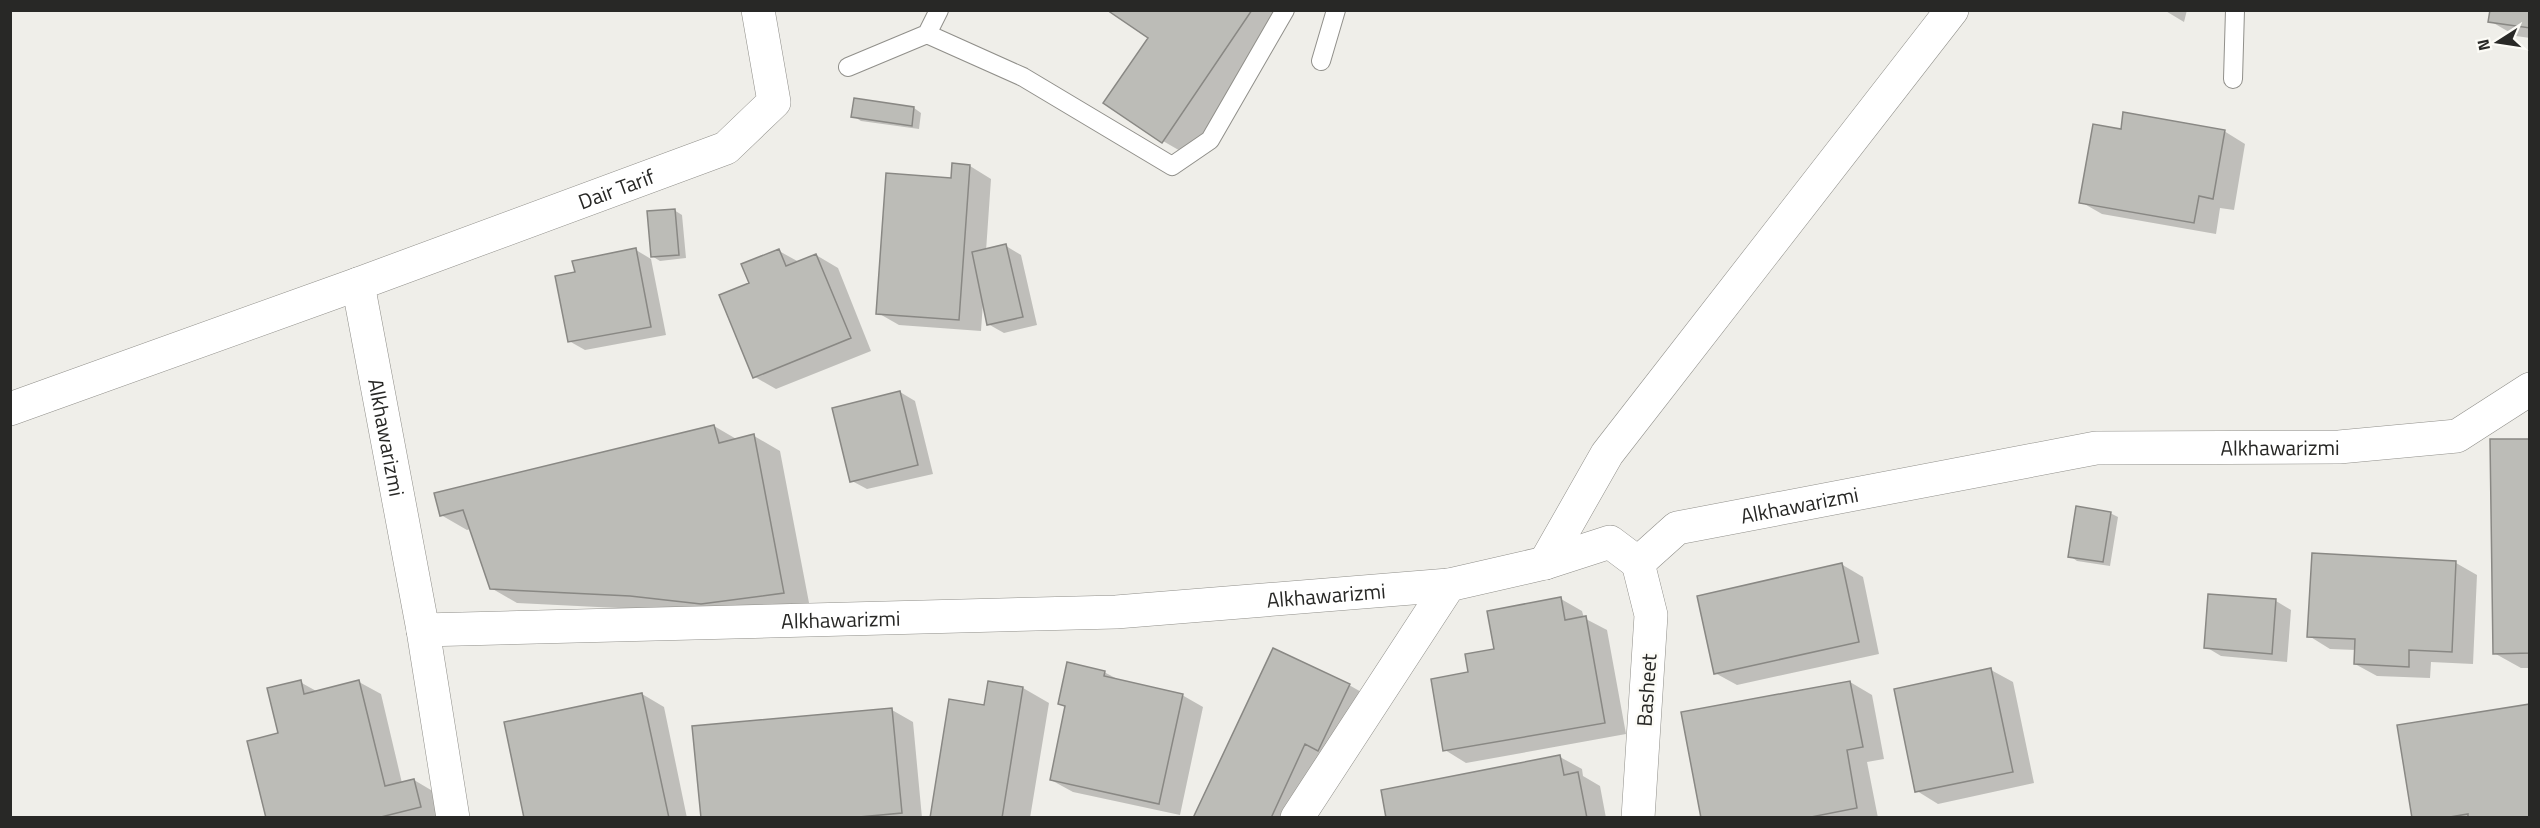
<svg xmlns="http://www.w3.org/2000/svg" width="2540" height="828" font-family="'Titillium Web',sans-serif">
  <rect width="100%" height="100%" fill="#efeee9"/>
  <path fill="#0003" d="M1109,10H1277L1284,16L1189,156L1163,141L1150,38Z
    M2164,10H2187L2184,22Z
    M2482,10H2530V38L2516,36L2490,21L2491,12Z
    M914,108L921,113L919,129L861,121L853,116Z
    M2122,130L2224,131L2245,144L2234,210L2220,208L2216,234L2102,214L2081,202Z
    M970,166L991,179L986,251L1006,246L1021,255L1037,325L1004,333L988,324L983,302L981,331L899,325L878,313L952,180Z
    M674,210L682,215L686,258L660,261L652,256Z
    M636,250L651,259L666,335L585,350L569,341L576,273Z
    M779,251L799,262L816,255L838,268L871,351L776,389L755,377L751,284Z
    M900,392L915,401L933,474L867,489L852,481Z
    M714,426L738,440L754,436L780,451L810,608L658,610L517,603L491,588L471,529L467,530L441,515Z
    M2530,441V668H2521L2494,653Z
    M2110,513L2118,517L2110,566L2077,561L2070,556Z
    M2456,563L2477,575L2473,664L2431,662L2430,678L2377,676L2355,664L2356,650L2330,649L2309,636Z
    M1841,564L1863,577L1879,654L1737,685L1715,673Z
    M2210,596L2276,601L2291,610L2287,662L2221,656L2206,647Z
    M1561,599L1582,611L1584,618L1607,630L1626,734L1466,763L1445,750L1470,674Z
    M1991,670L2013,682L2034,783L1938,804L1917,791Z
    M1104,672L1121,681L1182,695L1203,707L1180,815L1073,792L1051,780L1067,708L1059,704Z
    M300,682L318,692L359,682L381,694L402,783L414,780L436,793L442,818H268L279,734Z
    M1850,682L1872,695L1884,759L1867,762L1878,818H1703Z
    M1349,685L1370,697L1298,818H1195Z
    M1023,688L1049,703L1030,818H932L986,707Z
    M642,694L664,707L687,818H526Z
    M2530,706V818H2413Z
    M892,710L913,722L922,818H702Z
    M1560,757L1582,769L1583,776L1600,786L1606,818H1388Z"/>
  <path fill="#bcbcb7" stroke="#898884" stroke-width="1.5" d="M1107,10H1252L1162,143L1103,103L1148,38Z
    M2490,10H2530V28L2488,22Z
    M854,98L914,107L912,126L851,117Z
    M2123,112L2225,130L2213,199L2199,196L2194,223L2079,203L2093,124L2121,129Z
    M952,163L970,165L959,320L876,314L886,173L951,178Z
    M675,209L679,255L651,257L647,211Z
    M1006,244L1023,317L987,325L972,252Z
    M636,248L651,327L568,342L555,276L575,272L572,261Z
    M779,249L786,266L816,254L851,338L753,378L719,295L749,283L741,264Z
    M900,391L918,465L850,482L832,408Z
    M714,425L719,443L754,434L784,593L701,604L630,596L490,589L463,510L440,516L434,493Z
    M2490,439H2530V653L2493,654Z
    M2076,506L2111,512L2103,562L2068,557Z
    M2312,553L2456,561L2452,652L2409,650V667L2354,664L2355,639L2307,637Z
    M1842,563L1859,642L1714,674L1697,596Z
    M2208,594L2276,599L2272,654L2204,648Z
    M1561,597L1565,620L1586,616L1605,723L1443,751L1431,679L1468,672L1465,654L1494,649L1487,611Z
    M1273,648L1350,684L1318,751L1305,744L1271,818H1193Z
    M1067,662L1105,671L1104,676L1183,694L1159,804L1050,780L1065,706L1058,704Z
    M1991,668L2013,772L1915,792L1894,689Z
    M301,680L304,694L359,680L385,786L414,779L421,807L377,818H266L247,741L278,733L267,688Z
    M988,681L1023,687L1002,818H930L949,699L984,705Z
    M1850,681L1863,747L1847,750L1857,808L1806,818H1701L1681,712Z
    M642,693L669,818H524L504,722Z
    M2530,704V818H2468V814L2444,818H2412L2397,725Z
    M892,708L902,813L848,818H701L692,726Z
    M1560,755L1564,775L1578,772L1587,818H1386L1381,790Z"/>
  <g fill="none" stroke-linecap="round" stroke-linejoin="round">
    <g stroke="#908f8a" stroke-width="20">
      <path id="service" d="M927,34L1023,77L1172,166L1210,140L1285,10
        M1321,61L1336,10
        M848,67L927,34L939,10
        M2233,79L2235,10"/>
    </g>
    <g stroke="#908f8a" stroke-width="34">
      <g id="minor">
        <path id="s1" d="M358,284L423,630L1116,612L1449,585L1545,563L1610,542L1638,563"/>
        <path id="s2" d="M10,409L358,284L726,148L774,102L758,10"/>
        <path d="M1545,563L1607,454L1952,10"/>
        <path id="s3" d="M1638,563L1677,528L2096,448L2339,447L2457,436L2530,389"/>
        <path d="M1638,563L1651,615L1638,818"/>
        <path d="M423,630L453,818"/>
        <path d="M1297,818L1449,585"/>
      </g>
    </g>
    <use href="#service" stroke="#fff" stroke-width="18"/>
    <use href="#minor" stroke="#fff" stroke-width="33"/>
  </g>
  <g text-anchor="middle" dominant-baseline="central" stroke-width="5" stroke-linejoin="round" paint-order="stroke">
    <g font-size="21" fill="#282826" stroke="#fcfbf6">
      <text stroke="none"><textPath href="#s2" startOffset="645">Dair Tarif</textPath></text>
      <text stroke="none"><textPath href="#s1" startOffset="156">Alkhawarizmi</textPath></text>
      <text stroke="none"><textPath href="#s3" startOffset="663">Alkhawarizmi</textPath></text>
      <text stroke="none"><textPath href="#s3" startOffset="177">Alkhawarizmi</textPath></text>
      <text stroke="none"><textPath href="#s1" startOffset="1256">Alkhawarizmi</textPath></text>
      <text stroke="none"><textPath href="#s1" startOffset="770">Alkhawarizmi</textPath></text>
      <text transform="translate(1646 690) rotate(-86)">Basheet</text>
    </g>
  </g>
  <rect width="2540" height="828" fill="none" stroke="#282826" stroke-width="24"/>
  <g transform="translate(2498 42) rotate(258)" stroke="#fcfbf6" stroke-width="4.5" paint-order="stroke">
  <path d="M0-4.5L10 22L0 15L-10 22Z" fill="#282826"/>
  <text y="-9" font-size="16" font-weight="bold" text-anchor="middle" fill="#282826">N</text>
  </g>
</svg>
